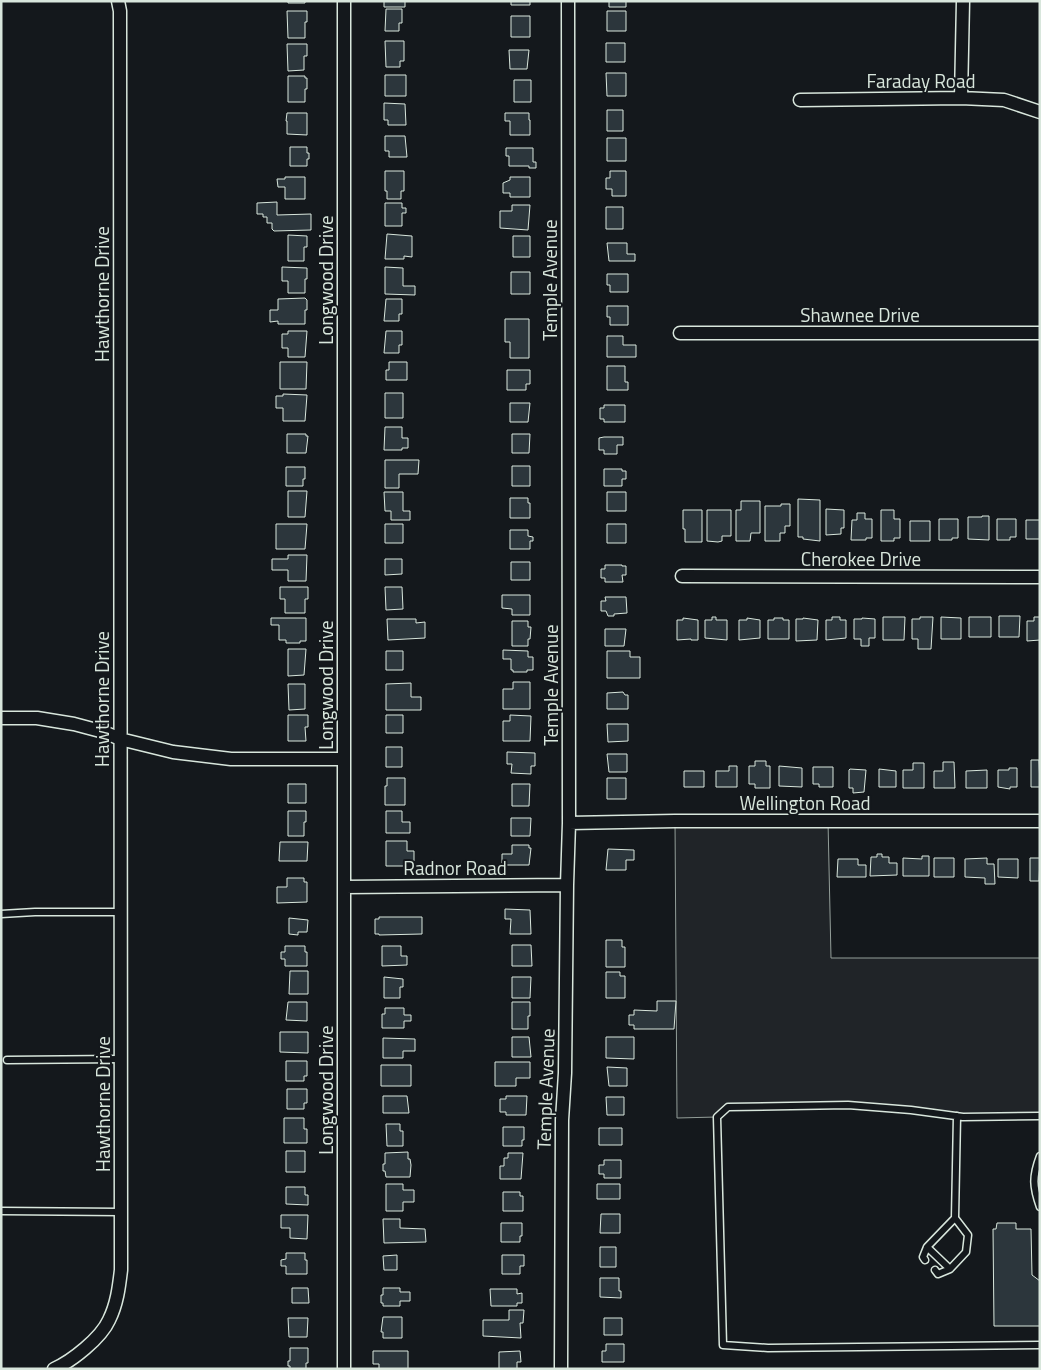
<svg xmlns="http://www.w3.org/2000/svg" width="1041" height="1370" font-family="'Titillium Web',sans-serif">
  <rect width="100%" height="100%" fill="#14181c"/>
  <path fill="#202428" stroke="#939e99" d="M675,821H828L831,958H1040V1116L963,1117L848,1105L728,1107L717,1117L677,1118Z"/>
  <path fill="#2c363c" stroke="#d8e6dc" d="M288,1H305V3H288Z
    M384,1H405V7H384Z
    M511,1H530V5H511Z
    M609,1H626V7H609Z
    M386,9H402V23H399V31H385Z
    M287,11H307V22H305V38H288Z
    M607,11H626V31H607Z
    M511,16H530V37H511Z
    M385,41H404V61H400V67H386Z
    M606,43H625V62H606Z
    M287,44H307V56H304V70L288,71Z
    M509,50H529L527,69H510Z
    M606,73H626V96H607Z
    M385,75H406V96H385Z
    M288,76H305V78H307V89H305V102H288Z
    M514,80H531V102H514Z
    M384,103L405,104L406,125H388V120H384Z
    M607,110H623V131H607Z
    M287,113H307V135L287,134V121H286Z
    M505,113H529V120H530V135H510V121H505Z
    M385,136H405L407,157H389V151H385Z
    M607,138H626V161H607Z
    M290,147H307V153H309V159H307V166H290Z
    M506,148H533V162H536V168H529V166H509V156H506Z
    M385,171H404V191H401V199H387V191H385Z
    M610,171H626V196H612V189H606V178H610Z
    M285,177H305V199H285V187H278L277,179H285Z
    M510,177H530V197H510V193H503V183L510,180Z
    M277,202V215L311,214V230L274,231L272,229V223H267V217H263V214H257V203Z
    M385,203H402V208H406V213H402V226H385Z
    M512,205H530L528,230L500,228V211H512Z
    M606,207H623V229H606Z
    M387,234L412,236V257L404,256V259H385Z
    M288,235L307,236V247H304V261H288Z
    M513,236H530V257H513Z
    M607,243H627V254H635V261H609Z
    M282,267L307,268V279H305V293H288V281H282Z
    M385,267L403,268V286H415V295L385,294Z
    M511,272H530V294H511Z
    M607,274H628V292H610V285H607Z
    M305,298L307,300V310H305V324H278V321L270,322V310H278V299Z
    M386,299H402V314H399V321H384Z
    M607,306H628V325H610V317H607Z
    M505,319H529V358H510V342H505Z
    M288,331H307L305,357H288V348H282V334H288Z
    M386,331H402V345H399V353H384Z
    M607,336H623V345H636V357H607Z
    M280,362H307L306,389H280Z
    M389,362H407V380H386V370H389Z
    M607,366H625V382H628V390H607Z
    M507,370H530V384H526V390H507Z
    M385,393H403V418H385Z
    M283,394L307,395L305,421H283V408H276V396H283Z
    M510,403H530L528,422H510Z
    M604,405H625V422H604V419H600V408H604Z
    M385,427H402V438H408V448H402V450H384Z
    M287,434H306V436H308L306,453H287Z
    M512,434H530L529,453H512Z
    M604,437H623V445H617V454H604V450H599V438Z
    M385,460H419L418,474H399V488H385Z
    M512,466H530V486H512Z
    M286,467H305V479H303V486H286Z
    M604,469H622V471H626V479H622V486H604Z
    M288,491H307L305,517H288Z
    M384,492H403V511H410V520H391V511H385Z
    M607,492H626V511H607Z
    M510,498H528V503H530V518H510Z
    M798,499L820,500V541L803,539V537H798Z
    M741,501H760V533H751L750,541H736V510H741Z
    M781,504H790V526H785V533H780V541H765V506H781Z
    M826,509L844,510V528H841V534L826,535Z
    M683,510H702V542H685V529H683Z
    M707,510H731V536H722V541L718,542L707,541Z
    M881,510H894V519H900V538H894V541H881Z
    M857,513H865V519H872V538H866V540H851L852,520H857Z
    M982,516H989V540L968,539V517H982Z
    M939,519H958V538H952V540H939Z
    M997,519H1016V537H1010V540H997Z
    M1026,520H1040V539H1026Z
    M910,521H930V541H910Z
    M276,524H307L305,549H276Z
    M385,524H403V543H385Z
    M607,524H626V543H607Z
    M510,530H528V536L533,537V541H530V549H510Z
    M288,555H307L306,581H288V570H272V559H288Z
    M385,559H402V574L385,575Z
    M511,562H530V580H511Z
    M605,565H622V566H626V575H622L623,582H605V578H601V569H605Z
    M280,587H308V599H305V613H285V599H280Z
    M385,587H402L403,609L386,610Z
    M502,595H530V615H512V609L502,608Z
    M605,597H626L627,613L614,614V616H608L606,611H601V601H606Z
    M999,616H1020L1019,637H999Z
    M712,617H716V620H727V640L705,638V620H712Z
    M832,617H840V620H846V638L826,640V620H832Z
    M883,617H905L904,640H883Z
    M920,617H933L931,649H918V639H912V619H920Z
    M941,617L961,618V639H941Z
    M969,617H991V637H969Z
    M1034,617H1040V640L1027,641V621H1034Z
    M271,618H306V641H300V643H286V640H279V625H271Z
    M683,618L698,620V640H691V639L677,640V620H683Z
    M747,618L760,620V638L739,640V620H747Z
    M774,618H783V620H789V639H768V620H774Z
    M803,618L818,620L817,640L796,641V619H803Z
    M862,618L875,619V638H869V646H861V639H854V619H862Z
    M387,619H416V623L425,622V638L388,640Z
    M512,621H528V627H531L530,639H528V646H512Z
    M605,629H626L624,646H605Z
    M288,649H306L304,675L288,676Z
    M503,650L528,651V657H533V670H527V672H513V670H511V659H503Z
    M386,651H403V670H386Z
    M607,651H630V657H640V678H607Z
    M513,682H530V709H503V689H513Z
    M411,683V697H421V710H386V684Z
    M288,684H305V709L289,710Z
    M623,692L625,695H628V709H607V693Z
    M288,715H308V727H305L306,741H288Z
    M386,715H403V733H386Z
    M510,715L531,716L530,741H503V721H510Z
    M607,724H628V741L608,742Z
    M386,747H402V767H386Z
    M507,752L535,753V766H531V774L511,773L512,764H507Z
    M607,754H627V772H609Z
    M1031,760H1039L1040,787H1031Z
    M755,761H766V766H770V788H755V784H749V766H755Z
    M943,762H954L955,788H934V771H943Z
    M913,763H924V788H903V770H913Z
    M729,766H737V787H716V771H729Z
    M779,766L802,768V787L779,786Z
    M813,767H833V787H819V784H813Z
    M1009,768H1017V787H1010V789L998,787V770H1009Z
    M850,769L866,770L864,792L853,793V788H849V770Z
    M879,769L896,771V787H879Z
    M987,770V788H966V771Z
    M684,771H704V787H684Z
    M387,778H405V805H385V786H387Z
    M607,778H626V799H607Z
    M288,784H306V803H288Z
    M512,784H530L529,806H512Z
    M288,811H306V822H304V836H288Z
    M386,811H402V822H410V833H386Z
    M511,818H531L530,836H511Z
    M386,841H407V851H414V861H407V866H386Z
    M280,842H308L307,861H279Z
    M512,845H529V848H531L529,865H502V854H512Z
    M608,849L634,850V860H626V870H606Z
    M877,854H882V857H889V863H897V875L870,876L871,857H877Z
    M922,856H929V876H903V858L922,859Z
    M934,858H954V877H934Z
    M987,858V864H994L995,884H985V878L965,877V859Z
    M1030,858H1040L1039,881H1030Z
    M838,859H858V865H866V877H837Z
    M998,859H1018V878L998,877Z
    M287,878H304V882H307V902L277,903V887H287Z
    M505,909L530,910L531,934H510L511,919H505Z
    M379,917H422V934L379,935V934H375V919H379Z
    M289,918L308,920L307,932H298V935L289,934Z
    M606,940H622V947H625V967H606Z
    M512,945H531L532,966H512Z
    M285,946H305V952H307V966H285V959H281V952H285Z
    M382,946H401V956H407V965L382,966Z
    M290,971H308V994H289Z
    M606,972H620V976H625V998H606Z
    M384,977L403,979V987H400V998H384Z
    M512,977H531L530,998H512Z
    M657,1001H676L674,1029H634V1025H629V1015H634V1010L657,1011Z
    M288,1002H307V1021L286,1020Z
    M512,1002H530V1016H528V1029H512Z
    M385,1008H404V1015H411V1021H404V1028H382V1014H385Z
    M280,1032H308V1053L280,1052Z
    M512,1037H529L531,1057H512Z
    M606,1037H634V1059L606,1058Z
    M383,1038L415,1039V1051H403V1058H383Z
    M286,1061H307V1076H304V1081H286Z
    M495,1062H530V1078H516V1086H495Z
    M381,1065H411V1086H381Z
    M607,1067L627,1068V1086H609Z
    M287,1089H307V1103H304V1109H287Z
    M383,1096H407L409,1113H383Z
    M506,1096H527L526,1115H506V1112H500V1099H506Z
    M606,1097H624V1115H607Z
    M284,1118H304V1129H307V1143H284Z
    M386,1124H400V1131H403V1146H387Z
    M503,1127H524V1140H522V1146H503Z
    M599,1128H622V1145H599Z
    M286,1151H305V1172H286Z
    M408,1152V1159H410L411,1165L410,1177H386L385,1171H383V1164H385V1153Z
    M508,1153H523L521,1179H500V1166H504V1158H508Z
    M604,1160H621V1178H604V1174H599V1165H604Z
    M386,1184H403V1190H414V1202H403V1211H386Z
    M597,1184H620V1199H597Z
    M286,1187H305V1195H308V1205L286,1204Z
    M503,1192H520V1196H523V1211H503Z
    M601,1214H620V1233H600Z
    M281,1215H308L307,1239L290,1238V1228H281Z
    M383,1219H400V1228L425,1229L426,1242L384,1243Z
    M501,1223H522V1236H520V1242H501Z
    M997,1223H1016V1229H1031L1032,1275L1040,1281V1326H994L993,1229H996Z
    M600,1247H616V1267H600Z
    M286,1253H305V1260H307V1274H286V1266H281V1260L286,1259Z
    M397,1255V1270H384L383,1256Z
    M502,1255H524V1266H520V1274H502Z
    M600,1278H619V1291H621V1298L600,1297Z
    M292,1288H308L309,1303H292Z
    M383,1288H400V1292H410V1301H400V1306H383V1303H381V1295H383Z
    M490,1289H517V1294L522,1293V1303H517V1306H491Z
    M509,1310H524L523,1323H520L521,1338L483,1336V1320H509Z
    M383,1317H402V1338H383V1332H381Z
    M288,1318H308L307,1337H289Z
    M604,1318H622V1335H604Z
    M606,1344H624V1362H602V1351H606Z
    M290,1348H308V1363H306V1369H290V1366H288V1361H290Z
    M373,1351H408V1369H379V1364H373Z
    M520,1351L521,1362H517V1369H499V1352Z"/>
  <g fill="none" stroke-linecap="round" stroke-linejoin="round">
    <g stroke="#d8e6dc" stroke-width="9">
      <path id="lane" d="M1,914L35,912H120
        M7,1060L120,1059
        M1040,1116L963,1117L911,1110L848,1105L728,1107L717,1117L723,1345L768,1348L1040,1345
        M1040,1156C1032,1177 1033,1187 1040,1207
        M1,1211L121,1212
        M955,1218L927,1247L950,1269L966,1252L968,1235L955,1218L957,1116
        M925,1260L923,1257L927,1247
        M935,1270L938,1274L950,1269"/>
    </g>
    <g stroke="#d8e6dc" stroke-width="15">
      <path id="street" d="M961,98L963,1
        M800,100L961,98L1004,100L1040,112
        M680,333H1040
        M682,576L1040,577
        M1,718H37L74,724L104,732L120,739L173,752L231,759H344
        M569,823L675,821H1040
        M344,887L567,885
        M54,1369C72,1361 101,1338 109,1320C117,1304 119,1287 121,1270L120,11L118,1
        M344,1369V1
        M561,1369L562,1120L565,1073L567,885L569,823L568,1"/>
    </g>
    <use href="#lane" stroke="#14181c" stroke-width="6"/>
    <use href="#street" stroke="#14181c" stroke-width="12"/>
  </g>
  <g text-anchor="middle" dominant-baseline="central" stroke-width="4" stroke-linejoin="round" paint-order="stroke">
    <g font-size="19" fill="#d8e6dc" stroke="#14181c">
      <text x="921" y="80">Faraday Road</text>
      <text transform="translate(325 280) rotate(-90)">Longwood Drive</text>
      <text transform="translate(549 280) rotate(-90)">Temple Avenue</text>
      <text transform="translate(101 294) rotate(-90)">Hawthorne Drive</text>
      <text x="860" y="314">Shawnee Drive</text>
      <text x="861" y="558">Cherokee Drive</text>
      <text transform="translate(325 685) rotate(-90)">Longwood Drive</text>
      <text transform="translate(550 685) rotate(-90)">Temple Avenue</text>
      <text transform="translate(101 699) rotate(-90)">Hawthorne Drive</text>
      <text x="805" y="802">Wellington Road</text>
      <text x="455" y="867">Radnor Road</text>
      <text transform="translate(545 1089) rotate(-88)">Temple Avenue</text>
      <text transform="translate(325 1090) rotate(-90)">Longwood Drive</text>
      <text transform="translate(102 1104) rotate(-90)">Hawthorne Drive</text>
    </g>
  </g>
  <rect width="1041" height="1370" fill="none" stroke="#d8e6dc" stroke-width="5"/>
</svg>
